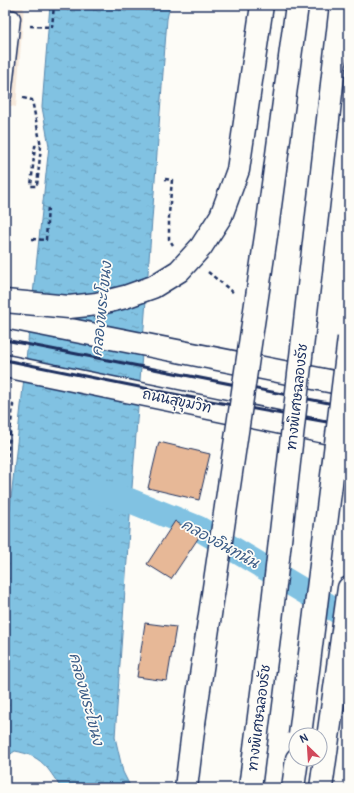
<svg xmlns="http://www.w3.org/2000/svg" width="354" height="793" font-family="Pangolin,'Playpen Sans Thai',sans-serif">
  <defs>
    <pattern id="water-ripples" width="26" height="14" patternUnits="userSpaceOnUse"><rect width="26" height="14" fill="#81c2e2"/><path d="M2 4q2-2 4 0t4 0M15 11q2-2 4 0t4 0" fill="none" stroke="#699eba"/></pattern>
  </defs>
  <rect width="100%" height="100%" fill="#fdfcf7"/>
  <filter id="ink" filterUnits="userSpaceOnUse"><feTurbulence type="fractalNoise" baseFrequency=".025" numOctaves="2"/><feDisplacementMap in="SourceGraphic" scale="8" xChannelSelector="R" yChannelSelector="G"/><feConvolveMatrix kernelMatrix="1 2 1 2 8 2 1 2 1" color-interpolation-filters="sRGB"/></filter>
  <g filter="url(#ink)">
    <path fill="#f6e8da" d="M5,5H24L16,107L5,105Z"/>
    <path fill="url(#water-ripples)" stroke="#5887ad" d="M50,5H170L167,19L131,501L115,737L123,772L131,788H61C47,767 42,756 15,751L5,758V554L49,146L42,107Z"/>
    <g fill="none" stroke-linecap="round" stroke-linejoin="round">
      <path stroke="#81c2e2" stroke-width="25" d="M97,491L131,501L198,528L349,618"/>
    </g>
    <path fill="#e7b897" stroke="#1b2f5e" d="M159,442L210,454L199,500L148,488Z
      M175,521L199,537L171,579L147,564Z
      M145,623L176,627L167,681L137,677Z"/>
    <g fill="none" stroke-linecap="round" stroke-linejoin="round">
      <g stroke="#1b2f5e" stroke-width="13">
        <path id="lane" d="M5,15L14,16L15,18L6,96H5"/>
      </g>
      <g stroke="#1b2f5e" stroke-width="25">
        <path id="primary" d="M5,317L349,385
          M5,366L349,437"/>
      </g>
      <g stroke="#1b2f5e" stroke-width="25">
        <path id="highway" d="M186,788L194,723
          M250,788L270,629
          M293,788L297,759
          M321,788L349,588"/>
      </g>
      <path stroke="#1b2f5e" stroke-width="2.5" stroke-dasharray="4 3" stroke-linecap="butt" d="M30,26L52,27L54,5
        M23,98L32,100L41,146L37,186H31L35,146H41
        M165,179L172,180L169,214V239L173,245
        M32,239L46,240L48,206
        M208,272L234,293
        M5,403L13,405L5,481"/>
      <use href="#lane" stroke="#fdfcf7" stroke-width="10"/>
      <use href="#primary" stroke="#fdfcf7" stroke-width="22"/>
      <use href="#highway" stroke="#fdfcf7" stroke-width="22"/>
      <path stroke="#1b2f5e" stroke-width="3" d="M5,340L349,407
        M5,360L194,398L349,426"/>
      <g stroke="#1b2f5e" stroke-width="25" stroke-linecap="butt">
        <path id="highway-bridge" d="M5,301L69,307L97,304L125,297L153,287L179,271L201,247L221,216L238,170L262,5
          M270,629L341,5
          M194,723L267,229L297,5
          M300,735L349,338"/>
      </g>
      <use href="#highway-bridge" stroke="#fdfcf7" stroke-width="22"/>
    </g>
  </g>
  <g text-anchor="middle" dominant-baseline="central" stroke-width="3.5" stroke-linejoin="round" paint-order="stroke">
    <g font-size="14" fill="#1b2f5e" stroke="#fdfcf7">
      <text transform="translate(297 397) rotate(-84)">ทางพิเศษฉลองรัช</text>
      <text transform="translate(177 401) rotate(12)">ถนนสุขุมวิท</text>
      <text transform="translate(259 718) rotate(-83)">ทางพิเศษฉลองรัช</text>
    </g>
    <g font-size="15" font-style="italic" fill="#3a5b86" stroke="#fdfcf7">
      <text transform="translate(102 309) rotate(-84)">คลองพระโขนง</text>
      <text transform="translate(220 544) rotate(29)">คลองอินทนิน</text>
      <text transform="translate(86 699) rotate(75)">คลองพระโขนง</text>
    </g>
  </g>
  <rect width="354" height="793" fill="none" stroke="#fdfcf7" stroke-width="20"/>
  <rect x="10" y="10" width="334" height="773" fill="none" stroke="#1b2f5e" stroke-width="1.5" filter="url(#ink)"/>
  <g transform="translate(308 747) rotate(335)"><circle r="19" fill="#fdfcf7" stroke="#a3aaba"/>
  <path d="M0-3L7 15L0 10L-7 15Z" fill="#d1495b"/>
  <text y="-6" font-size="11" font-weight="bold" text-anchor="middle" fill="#1b2f5e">N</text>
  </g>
</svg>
